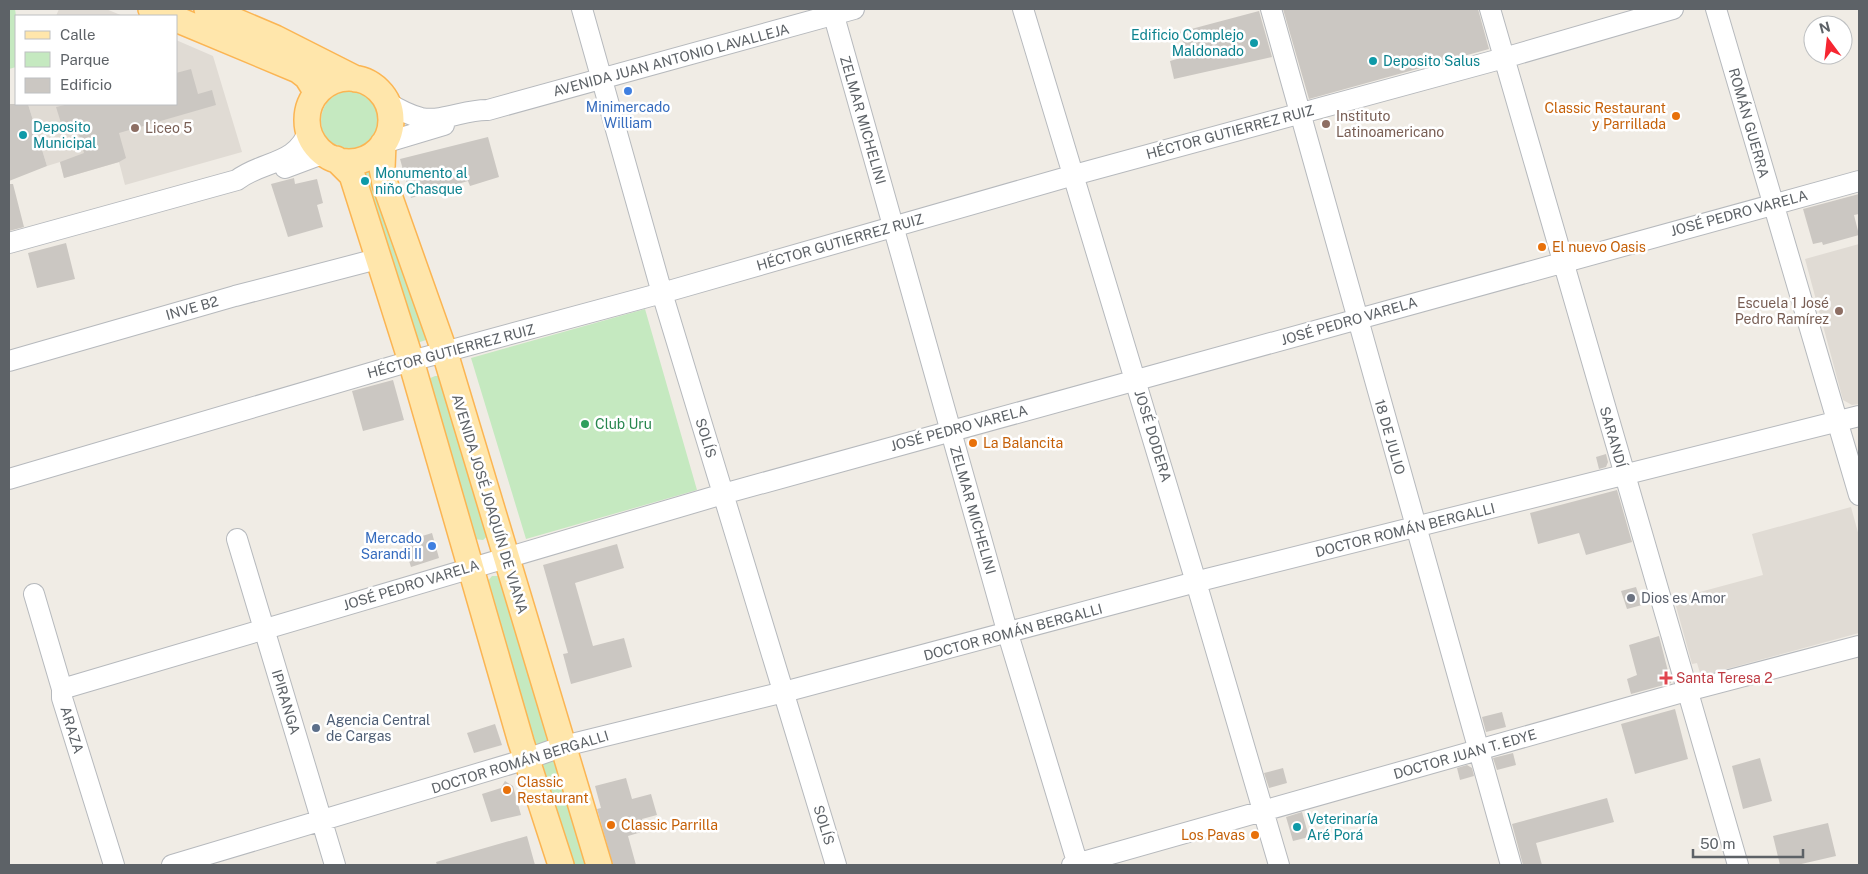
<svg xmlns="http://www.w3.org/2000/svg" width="1868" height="874" font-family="'Public Sans',sans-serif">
  <rect width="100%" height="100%" fill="#f0ece5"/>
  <path fill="#e0dbd4" d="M59,9H106L123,16H56Z
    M176,40L213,56L242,152L125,185L119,162L64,178L60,162L47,166L28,104H176Z
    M1859,244V404L1852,405L1843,400L1805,259Z
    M1851,507L1859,536V633L1701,676L1697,663L1692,664L1674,599L1763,575L1752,534Z"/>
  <path fill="#c5e9c0" d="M9,9H15L16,16V67L9,69Z
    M321 121a32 32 0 1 1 64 0a32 32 0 1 1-64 0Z
    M375,166L429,335L426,340L417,343L363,170Z
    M645,309L697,490L526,539L471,358Z
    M435,376H440L489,535L483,540L473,539L426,380Z
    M492,576H501L555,741L535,750L486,583Z
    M559,755L592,865H570L540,766L541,761Z"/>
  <path fill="#cbc7c2" d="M1283,9H1478L1489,49L1309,99Z
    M1259,11L1272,57L1174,79L1170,61L1187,56L1180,32Z
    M191,69L198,94L212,90L216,105L119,133L126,158L119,162L64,178L60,162L84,153L78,131L68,134L65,122L61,123L56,107L69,104H176V73Z
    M9,104H28L47,166L9,181Z
    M488,137L499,177L470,186L468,181L411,198L400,159Z
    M294,178L295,184L317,179L323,203L317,205L323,227L288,237L271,184Z
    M9,184H13L24,227L9,231Z
    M1859,194V214L1854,215L1859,235L1823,245L1822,242L1813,244L1803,209Z
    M66,243L75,279L37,288L28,253Z
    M393,380L404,420L363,431L352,391Z
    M1606,454L1608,462L1606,467L1599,469L1596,457Z
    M1617,490L1632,542L1586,555L1579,533L1538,544L1530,513Z
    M432,533L439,558L411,567L403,542Z
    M617,544L624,568L575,583L593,646L624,638L632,667L571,684L563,654L568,653L543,565Z
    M1636,587L1642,605L1627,609L1621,591Z
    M1659,636L1671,683L1631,694L1627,679L1637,675L1629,645Z
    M1675,709L1688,759L1635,774L1621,724Z
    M1502,712L1506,727L1486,732L1482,717Z
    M495,724L502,745L474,753L467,733Z
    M1513,753L1516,765L1497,770L1493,758Z
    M1760,758L1772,801L1743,809L1732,766Z
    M1467,765L1472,768L1474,776L1460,780L1457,768Z
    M1283,768L1287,783L1269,788L1264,773Z
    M626,778L632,799L651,794L657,815L642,819L645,831L628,836L636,865H613L597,809L601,808L595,786Z
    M505,781L513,786L521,815L491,822L482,794L501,788Z
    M1607,798L1614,822L1536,843L1542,865H1523L1512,824Z
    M1302,812L1309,837L1293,841L1286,817Z
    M1828,823L1836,856L1797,865H1780L1773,836Z
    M527,836L535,865H437L436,862Z"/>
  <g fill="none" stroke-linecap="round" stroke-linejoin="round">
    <g stroke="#b6b9bd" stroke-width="22">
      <path id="minor" d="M582,9L662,293L836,865
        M832,9L1008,634L1078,865
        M1023,9L1196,582L1279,865
        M1271,9L1511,865
        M1490,9L1738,865
        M1716,9L1859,495
        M388,103C398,109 409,115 421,118C444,122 466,109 488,110L854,9
        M384,143L444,125
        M285,168L317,156H328
        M9,243L237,180C263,160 296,166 309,130
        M9,361L235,296L377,259
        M9,479L411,361L662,293L1074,175L1504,58L1673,9
        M237,539L335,865
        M34,594L62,689V698L114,865
        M62,689L723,494L1859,181
        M172,865L527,759L564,746L784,692L1207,579L1859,416
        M1072,865L1676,694L1859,646"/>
    </g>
    <g stroke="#fbb553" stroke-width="28">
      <path id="major" d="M151,9L170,16
        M207,9L275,38L356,79
        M176,19L298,70L307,77L317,93
        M307 120a42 42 0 1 1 84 0a42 42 0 1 1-84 0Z
        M383,144L382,168L385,184L445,353L599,865
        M336,159L352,175L411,361L521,742L561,865"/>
    </g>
    <use href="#minor" stroke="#fff" stroke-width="20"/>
    <use href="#major" stroke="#ffe6ab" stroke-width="25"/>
  </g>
  <g fill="#0f9aa8" stroke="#fff" stroke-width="2">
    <circle cx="1254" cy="43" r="5"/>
    <circle cx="1373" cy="61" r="5"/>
    <circle cx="23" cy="135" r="5"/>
    <circle cx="365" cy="181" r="5"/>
    <circle cx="1297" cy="827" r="5"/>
  </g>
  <g fill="#3f7fe0" stroke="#fff" stroke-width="2">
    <circle cx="628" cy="91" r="5"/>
    <circle cx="432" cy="546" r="5"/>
  </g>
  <g fill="#e8710a" stroke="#fff" stroke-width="2">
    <circle cx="1676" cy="116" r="5"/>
    <circle cx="1542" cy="247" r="5"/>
    <circle cx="973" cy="443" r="5"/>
    <circle cx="507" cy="790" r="5"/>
    <circle cx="611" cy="825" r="5"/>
    <circle cx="1255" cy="835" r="5"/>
  </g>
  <g fill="#8d6e63" stroke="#fff" stroke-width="2">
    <circle cx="1326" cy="124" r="5"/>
    <circle cx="135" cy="128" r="5"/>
    <circle cx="1839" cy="311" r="5"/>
  </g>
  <circle fill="#2e9e5b" stroke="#fff" stroke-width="2" cx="585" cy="424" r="5"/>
  <circle fill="#6b7280" stroke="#fff" stroke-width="2" cx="1631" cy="598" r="5"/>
  <path fill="#e0444e" stroke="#fff" stroke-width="2" d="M1663.5 670.5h5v5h5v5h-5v5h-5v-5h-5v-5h5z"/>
  <circle fill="#5c6f8a" stroke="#fff" stroke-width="2" cx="316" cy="728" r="5"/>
  <g text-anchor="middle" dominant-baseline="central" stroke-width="5" stroke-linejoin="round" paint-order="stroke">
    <g font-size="14" fill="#0d838f" stroke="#fff" text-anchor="start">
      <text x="1244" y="35" text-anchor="end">Edificio Complejo<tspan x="1244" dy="16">Maldonado</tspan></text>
      <text x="1383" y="61">Deposito Salus</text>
      <text x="33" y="127">Deposito<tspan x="33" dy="16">Municipal</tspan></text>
      <text x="375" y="173">Monumento al<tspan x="375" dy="16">niño Chasque</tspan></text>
      <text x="1307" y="819">Veterinaría<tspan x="1307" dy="16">Aré Porá</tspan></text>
    </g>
    <g font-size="14" fill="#5d6267" stroke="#fff">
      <text transform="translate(671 60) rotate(-15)">AVENIDA JUAN ANTONIO LAVALLEJA</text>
      <text transform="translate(863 120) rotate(74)">ZELMAR MICHELINI</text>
      <text transform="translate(1749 123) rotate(74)">ROMÁN GUERRA</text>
      <text transform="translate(1230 132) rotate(-15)">HÉCTOR GUTIERREZ RUIZ</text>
      <text transform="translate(1739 213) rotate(-15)">JOSÉ PEDRO VARELA</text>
      <text transform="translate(840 242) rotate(-16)">HÉCTOR GUTIERREZ RUIZ</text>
      <text transform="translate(192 308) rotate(-16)">INVE B2</text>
      <text transform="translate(1349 321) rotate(-16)">JOSÉ PEDRO VARELA</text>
      <text transform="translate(451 351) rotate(-15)">HÉCTOR GUTIERREZ RUIZ</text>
      <text transform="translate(959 428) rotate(-15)">JOSÉ PEDRO VARELA</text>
      <text transform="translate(1153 436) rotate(73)">JOSÉ DODERA</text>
      <text transform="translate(1390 437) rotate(74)">18 DE JULIO</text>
      <text transform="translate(1613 437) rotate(74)">SARANDÍ</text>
      <text transform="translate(706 438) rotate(73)">SOLÍS</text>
      <text transform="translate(490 504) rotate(73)">AVENIDA JOSÉ JOAQUÍN DE VIANA</text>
      <text transform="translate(973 510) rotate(74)">ZELMAR MICHELINI</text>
      <text transform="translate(1405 530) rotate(-14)">DOCTOR ROMÁN BERGALLI</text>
      <text transform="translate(411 585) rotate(-17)">JOSÉ PEDRO VARELA</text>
      <text transform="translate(1013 632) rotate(-15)">DOCTOR ROMÁN BERGALLI</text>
      <text transform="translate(286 702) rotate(73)">IPIRANGA</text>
      <text transform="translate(72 730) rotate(73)">ARAZA</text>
      <text transform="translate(1465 754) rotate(-16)">DOCTOR JUAN T. EDYE</text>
      <text transform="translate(520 762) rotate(-17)">DOCTOR ROMÁN BERGALLI</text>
      <text transform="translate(824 825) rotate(73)">SOLÍS</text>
    </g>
    <g font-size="14" fill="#366cbe" stroke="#fff">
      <text x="628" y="107">Minimercado<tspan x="628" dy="16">William</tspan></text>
      <text x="422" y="538" text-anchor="end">Mercado<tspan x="422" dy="16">Sarandi II</tspan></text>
    </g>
    <g font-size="14" fill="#c56008" stroke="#fff" text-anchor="start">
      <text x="1666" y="108" text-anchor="end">Classic Restaurant<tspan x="1666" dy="16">y Parrillada</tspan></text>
      <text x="1552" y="247">El nuevo Oasis</text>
      <text x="983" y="443">La Balancita</text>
      <text x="517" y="782">Classic<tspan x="517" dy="16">Restaurant</tspan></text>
      <text x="621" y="825">Classic Parrilla</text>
      <text x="1245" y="835" text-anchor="end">Los Pavas</text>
    </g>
    <g font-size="14" fill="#785e54" stroke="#fff" text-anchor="start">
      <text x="1336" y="116">Instituto<tspan x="1336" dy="16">Latinoamericano</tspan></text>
      <text x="145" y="128">Liceo 5</text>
      <text x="1829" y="303" text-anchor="end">Escuela 1 José<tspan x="1829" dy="16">Pedro Ramírez</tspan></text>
    </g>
    <g font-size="14" fill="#27864d" stroke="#fff" text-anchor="start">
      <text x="595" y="424">Club Uru</text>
    </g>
    <g font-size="14" fill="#5b616d" stroke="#fff" text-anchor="start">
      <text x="1641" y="598">Dios es Amor</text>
    </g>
    <g font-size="14" fill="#be3a42" stroke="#fff" text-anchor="start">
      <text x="1676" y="678">Santa Teresa 2</text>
    </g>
    <g font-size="14" fill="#4e5e75" stroke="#fff" text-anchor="start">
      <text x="326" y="720">Agencia Central<tspan x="326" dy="16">de Cargas</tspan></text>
    </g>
  </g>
  <rect width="1868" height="874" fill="none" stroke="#5d6267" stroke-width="20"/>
  <rect x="15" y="15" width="162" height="90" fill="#ffffff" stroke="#bec0c2"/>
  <rect x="25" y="31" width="25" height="8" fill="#ffe6ab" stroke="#bec0c2"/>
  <text x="60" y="40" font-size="15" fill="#5d6267">Calle</text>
  <rect x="25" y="52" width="25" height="15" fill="#c5e9c0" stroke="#bec0c2"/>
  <text x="60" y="65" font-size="15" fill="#5d6267">Parque</text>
  <rect x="25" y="78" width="25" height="15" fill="#cbc7c2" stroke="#bec0c2"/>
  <text x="60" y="90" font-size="15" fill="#5d6267">Edificio</text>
  <g transform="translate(1828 40) rotate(345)"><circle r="24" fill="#ffffff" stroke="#bec0c2"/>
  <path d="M0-4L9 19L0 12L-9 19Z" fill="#f62631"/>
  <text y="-8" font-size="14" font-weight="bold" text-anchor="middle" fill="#5d6267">N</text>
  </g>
  <path d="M1693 849v8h110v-8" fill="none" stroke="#5d6267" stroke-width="2.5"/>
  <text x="1700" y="849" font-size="15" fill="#5d6267" stroke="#ffffff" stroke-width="4" paint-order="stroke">50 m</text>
</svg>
